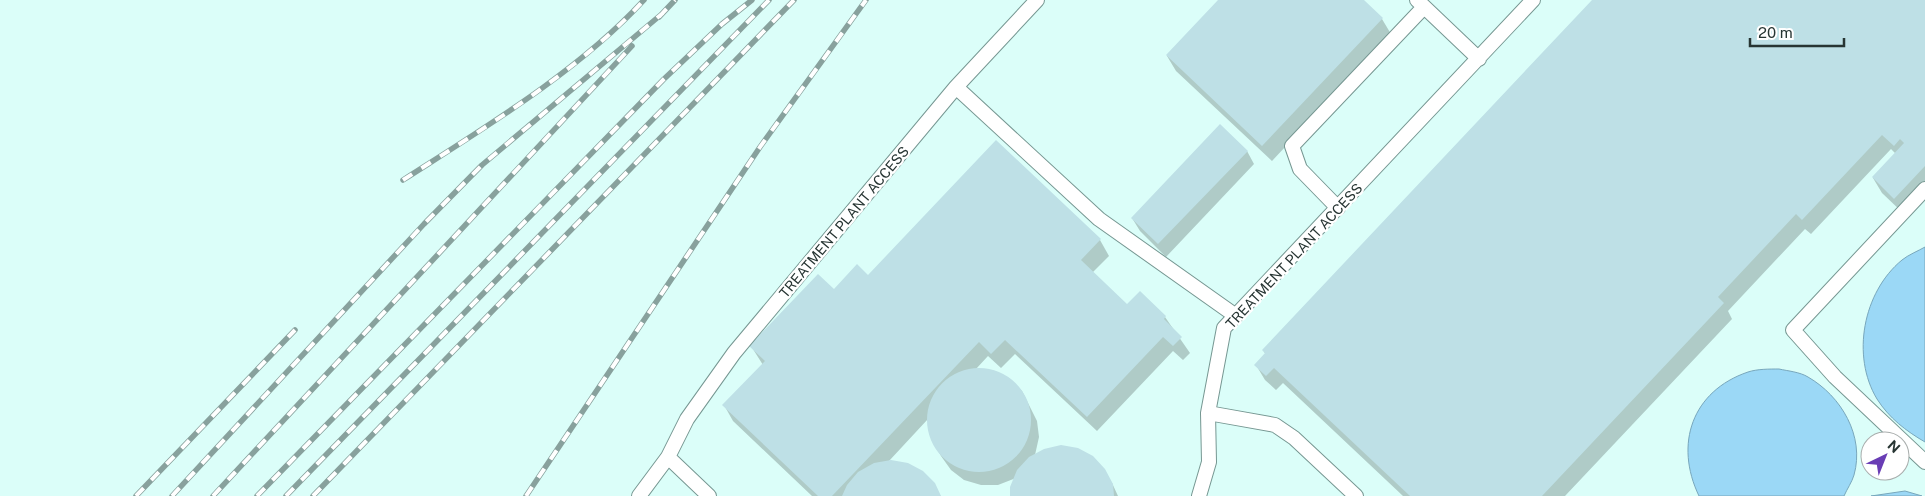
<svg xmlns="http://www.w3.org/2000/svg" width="1925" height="496" font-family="'Public Sans',sans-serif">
  <rect width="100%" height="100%" fill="#dbfef9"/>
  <path fill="#9bd8f6" stroke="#78a7bc" d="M1925,247V442C1906,431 1889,418 1877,399C1851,356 1863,292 1902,260C1908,255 1918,251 1925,247Z
    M1779,369C1788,371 1800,372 1808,377C1841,396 1865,436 1854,475C1852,482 1847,489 1844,496H1699C1674,444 1692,391 1748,372C1757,369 1769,369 1779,369Z
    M1905,491L1922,496H1871Z"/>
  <path fill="#0003" d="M1219,0H1363L1382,19L1391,34L1272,161L1176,71L1167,56Z
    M1593,0H1925V191L1904,214L1882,193L1873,178L1896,154L1891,149L1811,234L1805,229L1728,311L1732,319L1565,496H1403L1283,383L1276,390L1265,380L1256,365L1266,355L1263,350Z
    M1247,151L1254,164L1166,257L1140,231L1132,218Z
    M1100,240L1109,256L1092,273L1127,306L1140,292L1165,317L1190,353L1183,360L1173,351L1097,431L1015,354L1001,368L988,356L976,369L995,371L1010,379L1022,391L1037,421L1039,437L1035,455L1112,483L1118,496H1011L1016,478L998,485H981L964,480L951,470L941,456L933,442L928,419L889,461L941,496H812L733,421L724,405L763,365L751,346L834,291L868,277Z"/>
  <path fill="#bee0e6" d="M1218,0H1364L1383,18L1262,146L1166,55Z
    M1592,0H1925V166L1894,199L1872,177L1904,143L1900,139L1894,146L1882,135L1802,220L1796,214L1718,297L1724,303L1542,496H1410L1274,368L1266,376L1254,365L1265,353L1262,350Z
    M1220,124L1248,151L1158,244L1131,218Z
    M996,140L1101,239L1081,260L1127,304L1140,291L1166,316L1164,319L1182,337L1173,346L1163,337L1087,417L1005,340L991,354L979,342L832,496H818L722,405L765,361L749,346L818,274L834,289L857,264L868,275Z
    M927 420a52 52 0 1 1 104 0a52 52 0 1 1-104 0Z
    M1061,445L1078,448L1093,456L1105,469L1113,484L1114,496H1010V487L1017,470L1029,457L1044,449Z
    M891,460L908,463L923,471L935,483L941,496H842L847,485L858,472L874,463Z"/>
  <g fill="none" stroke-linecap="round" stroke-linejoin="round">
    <g stroke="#769792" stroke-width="16">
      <path id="service" d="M1417,0L1479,59
        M956,87L1099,219L1236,316
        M1925,189L1793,330L1835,377L1925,462
        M1338,208L1300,169L1292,146L1424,7
        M1208,413L1275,425L1294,438L1356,496
        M668,457L709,496
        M639,496L668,457L687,419L734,353L956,87L1037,0
        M1199,496L1209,462L1208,413L1224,328L1533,0"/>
    </g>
    <use href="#service" stroke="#fff" stroke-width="14"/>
    <g stroke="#88a19d" stroke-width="5.5">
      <path id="rail" d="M659,17L675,0
        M403,180C484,128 579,71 644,0
        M136,496L295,330
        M172,496L424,224L482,165L663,13
        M213,496L632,46
        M257,496L664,79L722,24L752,0
        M286,496L769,0
        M313,496L794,0
        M526,496L760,147L866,0"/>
    </g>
    <use href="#rail" stroke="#fff" stroke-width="4" stroke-dasharray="11" stroke-linecap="butt"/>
  </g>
  <g text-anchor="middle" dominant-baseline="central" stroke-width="4.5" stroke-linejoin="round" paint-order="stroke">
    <g font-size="14" fill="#273533" stroke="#fff">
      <text transform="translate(844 222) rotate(-50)">TREATMENT PLANT ACCESS</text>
      <text transform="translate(1294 256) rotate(-47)">TREATMENT PLANT ACCESS</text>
    </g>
  </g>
  <g transform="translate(1885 456) rotate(43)"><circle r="24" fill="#ffffff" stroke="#a9aead"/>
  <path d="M0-4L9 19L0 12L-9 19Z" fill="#693db5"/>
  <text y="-8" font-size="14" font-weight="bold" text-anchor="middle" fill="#273533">N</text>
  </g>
  <path d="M1750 38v8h94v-8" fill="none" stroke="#273533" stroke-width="2.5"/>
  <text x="1758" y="38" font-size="15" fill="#273533" stroke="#ffffff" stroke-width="4" paint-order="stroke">20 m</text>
</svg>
